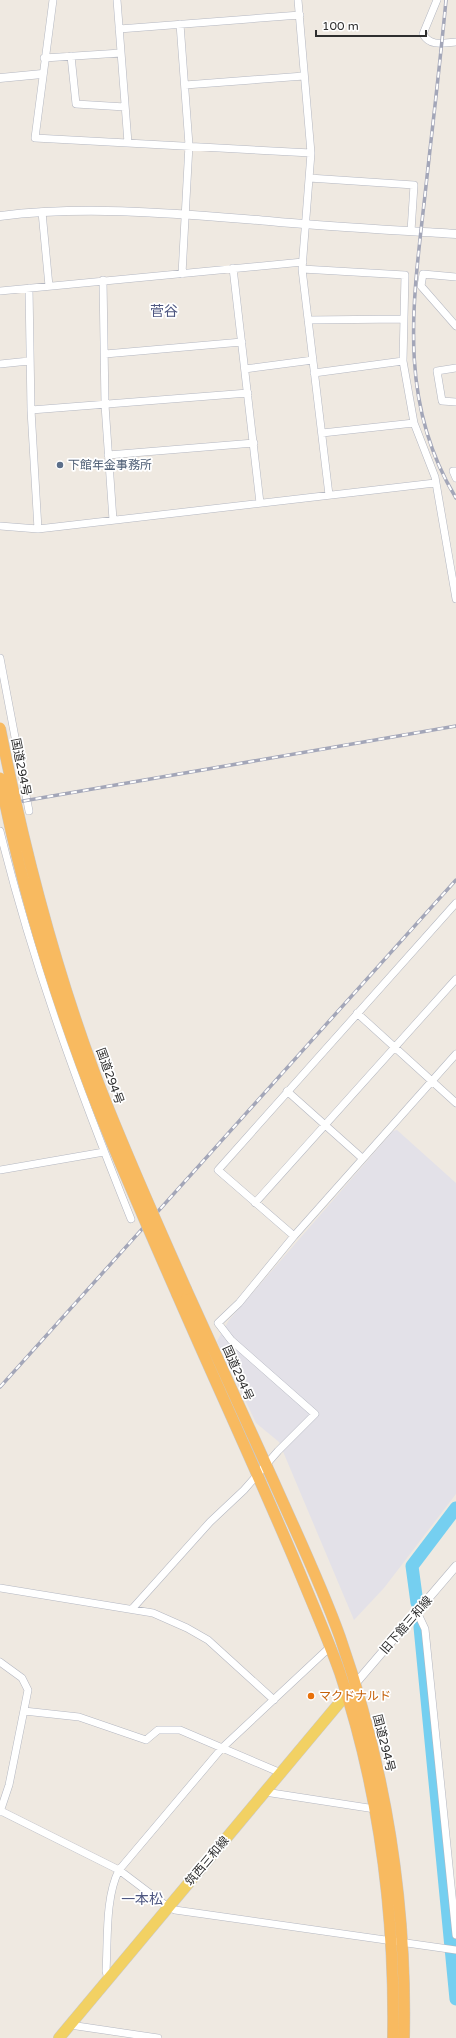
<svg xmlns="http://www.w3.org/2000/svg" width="456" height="2038" font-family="'Varela Round','Noto Sans JP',sans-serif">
  <rect width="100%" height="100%" fill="#efe9e1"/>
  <path fill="#e3e1e8" d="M397,1130L456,1183V1494L384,1588L354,1620L279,1442L256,1423L217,1341L229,1320L393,1131Z"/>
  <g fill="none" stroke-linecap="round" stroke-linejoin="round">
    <path stroke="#75cff0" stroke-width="13" d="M417,1603L412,1566L456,1508
      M420,1627L456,1999"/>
    <g stroke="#b4b7c1" stroke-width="8">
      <path id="minor" d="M53,0L35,138L311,153
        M117,0L128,143
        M298,0L311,153L302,269L329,495
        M437,0L423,34C430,47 444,43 456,42
        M180,24L189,145L182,274
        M119,29L300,15
        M71,56L76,104L125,107
        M44,58L121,53
        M185,85L304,76
        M309,178L414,185L411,231
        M42,212L49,286
        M233,268L260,503
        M302,269L405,275L403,361L414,423L435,477L456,599
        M456,277L423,274L421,286L456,326
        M103,280L105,405L113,520
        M29,288L31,410L38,529
        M0,291L303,262
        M308,320L403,319
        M105,354L242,342
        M0,364L29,361
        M456,368L437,371L442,401L456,402
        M245,369L313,360
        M314,373L403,361
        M31,410L248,393
        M322,433L414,423
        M108,455L254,443
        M456,471H453L456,478
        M0,526L38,529L435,483
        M0,658L29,811
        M0,831C33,965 80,1092 131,1219
        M357,1013L456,1103
        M287,1091L362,1158
        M0,1170L104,1152
        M255,1203L456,979
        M294,1236L218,1170L456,903
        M0,1588L153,1613L187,1628L208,1640L274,1700
        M132,1609L210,1522L244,1490L278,1451L315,1414L231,1340L218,1323L239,1303L294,1236L456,1054
        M417,1612L425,1629L456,1935
        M0,1662L22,1678L28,1690L9,1785L0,1812
        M24,1711L79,1717L146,1740L158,1730H180L281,1773
        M265,1792L375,1809
        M1,1811L119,1870L168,1907L175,1910L456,1950
        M108,1979L106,1971C108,1940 105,1897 119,1870L222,1748L330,1647
        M70,2025L158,2038"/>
    </g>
    <g stroke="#b4b7c1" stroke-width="9">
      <path id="tertiary" d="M0,78L42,74
        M0,216C89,205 179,214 269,221C331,227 394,230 456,234
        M355,1684L456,1566"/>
    </g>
    <g stroke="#c9c9c9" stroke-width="12">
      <path id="primary" d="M59,2038L351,1689"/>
    </g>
    <g stroke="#c9c9c9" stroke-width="12">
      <path id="trunk" d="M186,1289C215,1353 244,1417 273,1480C296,1532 321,1584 340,1637C385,1766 407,1902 404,2038
        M177,1294C217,1386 260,1478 299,1571C313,1605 328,1639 340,1673C379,1790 395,1916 393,2038"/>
    </g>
    <use href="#minor" stroke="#fff" stroke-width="7"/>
    <use href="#tertiary" stroke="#fff" stroke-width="8"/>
    <use href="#primary" stroke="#f2d163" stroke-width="11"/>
    <use href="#trunk" stroke="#f8ba60" stroke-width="11"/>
    <g stroke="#a3a6b8" stroke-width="3.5">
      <path id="rail" d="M446,0C440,65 432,130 425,195C413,302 397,401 456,498
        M0,805L456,726
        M0,1387L456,880"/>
    </g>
    <use href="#rail" stroke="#fff" stroke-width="2" stroke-dasharray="6" stroke-linecap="butt"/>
    <g stroke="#c9c9c9" stroke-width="12" stroke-linecap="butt">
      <path id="trunk-bridge" d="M0,728C23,844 52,958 93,1069C121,1144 154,1216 186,1289
        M0,778C22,893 58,1007 101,1116C125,1176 151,1235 177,1294"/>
    </g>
    <use href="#trunk-bridge" stroke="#f8ba60" stroke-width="11"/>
  </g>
  <circle fill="#5c6f8a" stroke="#fff" stroke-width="1.5" cx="60" cy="465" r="4"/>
  <circle fill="#e8710a" stroke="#fff" stroke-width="1.5" cx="311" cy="1696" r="4"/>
  <g text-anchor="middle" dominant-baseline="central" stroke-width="3.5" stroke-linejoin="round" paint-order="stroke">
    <g font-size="12" fill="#4e5e75" stroke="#fff" text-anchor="start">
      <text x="68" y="465">下館年金事務所</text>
    </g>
    <g font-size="12" fill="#2e2e2e" stroke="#fff">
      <text transform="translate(21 767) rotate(79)">国道294号</text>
      <text transform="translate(110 1076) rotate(70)">国道294号</text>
      <text transform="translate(238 1373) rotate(66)">国道294号</text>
      <text transform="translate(406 1625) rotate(-49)">旧下館三和線</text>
      <text transform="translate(384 1743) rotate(76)">国道294号</text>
      <text transform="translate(207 1861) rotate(-50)">筑西三和線</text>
    </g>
    <g font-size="12" fill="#c56008" stroke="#fff" text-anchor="start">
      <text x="319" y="1696">マクドナルド</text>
    </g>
    <g font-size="14" fill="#4d5680" stroke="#fff">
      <text x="164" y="311">菅谷</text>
      <text x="142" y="1899">一本松</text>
    </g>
  </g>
  <path d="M316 30v6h110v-6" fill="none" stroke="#2e2e2e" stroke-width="2"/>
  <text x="322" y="30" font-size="12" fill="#2e2e2e" stroke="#ffffff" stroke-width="3" paint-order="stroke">100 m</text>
</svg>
